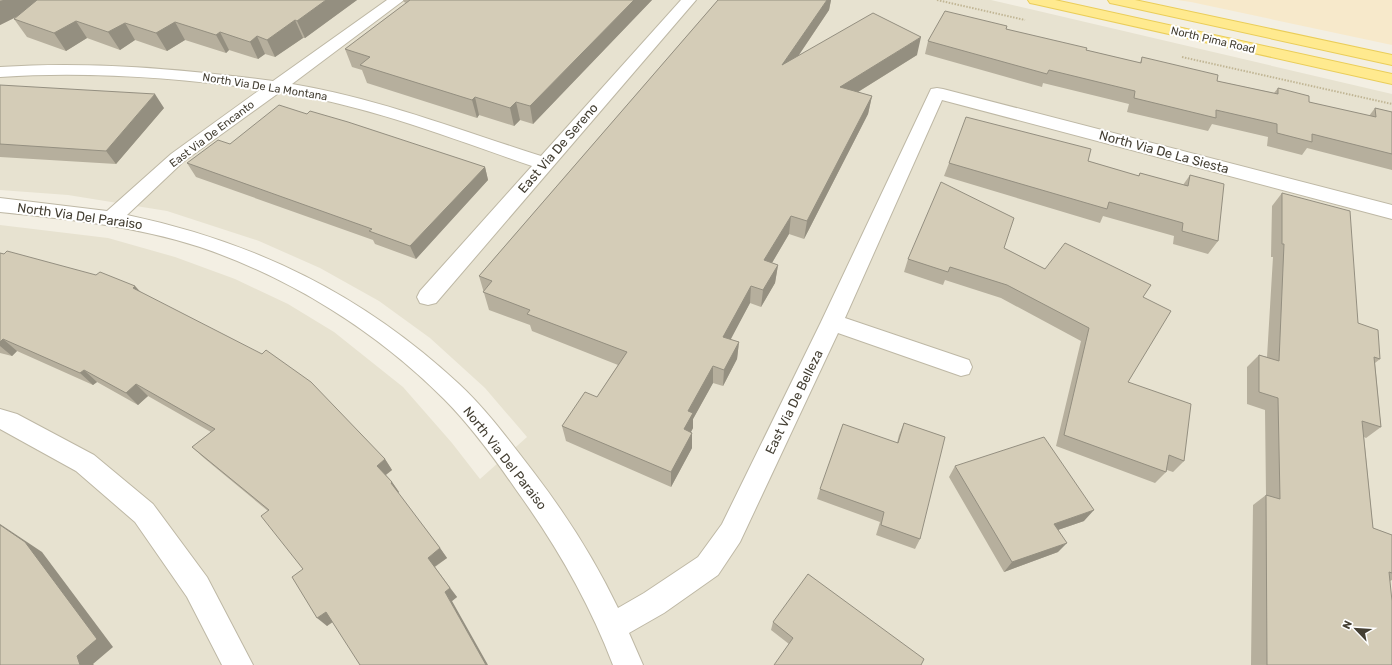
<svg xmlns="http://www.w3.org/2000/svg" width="1392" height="665" font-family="Rubik,sans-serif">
  <rect width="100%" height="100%" fill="#f3efe3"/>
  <path fill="#e7e2d0" d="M0,0H991L1392,94V665H0V225L108,238L175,257L235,279L288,304L334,332L403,387L452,443L480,479L527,437L485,388L430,338L379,301L320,268L259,241L167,211L68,195L0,190Z"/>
  <path fill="#f7e9cb" d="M1177,0H1392V45L1191,2Z"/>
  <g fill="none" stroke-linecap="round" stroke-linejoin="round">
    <g stroke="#beb8a5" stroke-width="2">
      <path id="minor" d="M387,0H404L292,84C377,98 459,130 541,156L681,0H696L436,303L428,305L420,303L417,297L420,291L532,166C450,138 367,105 280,92L183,162L127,215C255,242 362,294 459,384C487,410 511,443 535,474C567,516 595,560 618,608L644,593L698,557L722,524L821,322L931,89L937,88L943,89L1392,205V219L942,100L845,318L969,360L972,367L969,374L961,376L838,333L740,542L718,575L664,613L629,633L643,665H613C589,602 556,545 517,491C495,459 471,426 444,399C376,331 291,278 200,247C135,226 68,219 0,212V198L107,211L171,154L261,89C174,78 88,71 0,77V67C92,61 182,69 273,81Z
        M0,409L17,414L94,455L153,504L207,577L253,665H222L187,597L135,522L76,471L0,429Z"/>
    </g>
    <g stroke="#eacd59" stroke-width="2">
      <path id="major" d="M1028,0H1055L1392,74V84L1035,4L1030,3Z
        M1108,0H1135L1392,55V65L1115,4L1110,3Z"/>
    </g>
    <path stroke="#c1b695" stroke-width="2" stroke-dasharray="1.5 1.5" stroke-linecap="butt" d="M937,0L1025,20
      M1182,57L1392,104"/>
    <use href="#minor" fill="#fff" fill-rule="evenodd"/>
    <use href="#major" fill="#ffea8f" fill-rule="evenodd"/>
  </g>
  <path fill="#b6af9d" d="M0,0H357L305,38H303L275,57L265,54L258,59L229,50L226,53L185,40L167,51L135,40L120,50L87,38L66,51L27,37L14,19L18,16L0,25Z
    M403,0H652L533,124L520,120L514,126L479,115L477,118L367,83L362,70L352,67L345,49L406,3L404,2Z
    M718,0H831L829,10L799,55H917L858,92L872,96L868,114L804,239L789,234L772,263L778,265L775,283L761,307L750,303L730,339L739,342L737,359L723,386L713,383L693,419V428L691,432L692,433V448L671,487L566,441L562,426L597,397L618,365L532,331L530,325L489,310L479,276Z
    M1006,29L1086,50L1140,63L1142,57L1217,81L1274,93L1278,88L1309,102L1369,116L1375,108L1392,112V170L1307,148L1302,155L1267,146L1268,137L1212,124L1208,131L1127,112L1129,104L1043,83L1042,87L925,54L928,41Z
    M0,85L164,108L116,164L0,157Z
    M307,114L485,167L488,180L416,259L375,244L373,240L196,177L187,163L230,144Z
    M1088,161L1138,176L1140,173L1183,185L1190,175L1218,241L1208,254L1173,244L1174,236L1103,216L1100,223L944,176L949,163Z
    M1282,193L1358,323L1380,359L1375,363L1381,427L1366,438L1364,437L1373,528L1392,535V580L1390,581L1392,665H1251L1253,505L1266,495L1265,410L1247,404V367L1259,355L1267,357L1273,257H1271L1272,206Z
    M1004,248L1045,269L1143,297L1128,382L1184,461L1173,472L1167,470L1166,472L1155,483L1056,446L1081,341L1001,298L945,280L943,285L904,272L908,259Z
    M0,253L135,286L140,292L385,459L392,470L386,475L392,482L399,492L398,493L440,548L447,558L435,567L457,597L452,601L333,622L327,626L303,569L268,511L204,458L192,447L211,432L148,396L138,405L97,382L93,385L17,351L12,356L0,353Z
    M904,423L920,539L915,549L876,535L880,522L817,499L820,489L897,443L899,435Z
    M955,466L1084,521L1058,530V552L1004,572L949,477Z
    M773,622L921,665L789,644L771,630Z"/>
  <path fill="#948f80" d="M3,0H50L0,25V1Z
    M326,0H357L305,38L297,21Z
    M634,0H652L533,124L530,106Z
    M827,0H831L829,10L780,83L782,65Z
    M295,20L303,38L275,57L267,40Z
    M76,21L87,38L66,51L54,33Z
    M175,22L185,40L167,51L156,33Z
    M125,23L135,40L120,50L108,32Z
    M220,32L229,50L226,53L216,35Z
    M257,36L265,54L258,59L250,42Z
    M921,37L917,55L837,105L840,87Z
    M155,94L164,108L116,164L106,151Z
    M872,96L868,114L804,239L807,221Z
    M475,97L479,115L477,118L472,100Z
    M516,102L520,120L514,126L510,108Z
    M485,167L488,180L416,259L410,246Z
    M791,216L789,234L763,278L764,260Z
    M778,265L775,283L761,307L763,290Z
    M135,286L146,298L133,288Z
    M751,286L750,303L723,354V337Z
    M3,339L17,351L12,356L0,346V342Z
    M739,342L737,359L723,386L724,370Z
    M713,366V383L693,419V428L684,445V429L688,411Z
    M84,370L97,382L93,385L80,373Z
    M136,384L148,396L138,405L126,393Z
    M692,433V448L671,487V472Z
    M385,459L392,470L384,476L377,466Z
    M392,482L399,492L398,493L391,483Z
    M1094,510L1084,521L1046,534L1054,524Z
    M0,524L42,552L113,647L93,664L94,665H80L0,525Z
    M1067,543L1058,552L1004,572L1012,562Z
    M440,548L447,558L434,567L428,558Z
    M450,588L457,597L452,601L488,665H486L445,592Z
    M326,612L335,620L327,626L317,618Z"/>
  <path fill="#d4ccb7" stroke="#948f80" d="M37,0H326L297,21L295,20L267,40L257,36L250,42L220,32L216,35L175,22L156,33L125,23L108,32L76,21L54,33L14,19Z
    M410,0H634L530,106L516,102L510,108L475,97L472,100L360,65L370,57L345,49Z
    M718,0H827L782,65L873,13L921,37L840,87L872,96L807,221L791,216L764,260L778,265L763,290L751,286L723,337L739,342L724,370L713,366L688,411L693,413L684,429L692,433L671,472L562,426L585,392L597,397L627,352L527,314L530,310L483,292L492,281L479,276Z
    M945,11L1007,26L1006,29L1087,48L1086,50L1141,63L1142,57L1218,75L1217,81L1278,94V88L1309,96V102L1376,117L1375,108L1392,112V154L1312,134V142L1277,133V124L1216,110V118L1134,98L1135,91L1049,70L1047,74L928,41Z
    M0,85L155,94L106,151L0,144Z
    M279,105L307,114L310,111L348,122L485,167L410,246L369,231L372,229L187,163L218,140L230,144Z
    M966,117L1091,149L1088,161L1139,176L1140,173L1188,186L1190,175L1224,184L1218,241L1182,231L1183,223L1109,202L1107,209L949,163Z
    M941,182L1014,218L1004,248L1045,269L1065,243L1151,285L1143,297L1171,311L1128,382L1191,404L1184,461L1169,455L1166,472L1064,435L1089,328L1007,285L950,267L948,272L908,259Z
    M1282,193L1350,211L1358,323L1378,330L1380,359L1374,357L1381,427L1362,421L1373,528L1392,535V573L1389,572L1392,601V665H1267L1266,495L1280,499L1278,398L1259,392V355L1279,361L1284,244H1282Z
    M7,251L96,275L100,272L135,286L133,288L262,354L266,350L311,382L385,459L377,466L392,482L391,483L440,548L428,558L450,588L445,592L486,665H360L326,612L317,618L292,577L303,569L261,516L269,510L192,447L215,429L136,384L126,393L84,370L80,373L3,339L0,342V253L4,254Z
    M904,423L945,437L920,539L881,525L884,512L820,489L843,424L898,443Z
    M1044,437L1094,510L1054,524L1067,543L1012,562L955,466Z
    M0,525L25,542L97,639L77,656L80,665H0Z
    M808,574L924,659L921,665H774L793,638L773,622Z"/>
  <g text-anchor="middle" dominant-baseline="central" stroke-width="4" stroke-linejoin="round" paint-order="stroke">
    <g font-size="11" fill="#443f33" stroke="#fff">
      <text transform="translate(1213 40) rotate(13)">North Pima Road</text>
      <text transform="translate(265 87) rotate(9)">North Via De La Montana</text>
      <text transform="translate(212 134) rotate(-37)">East Via De Encanto</text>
    </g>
    <g font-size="13" fill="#443f33" stroke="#fff">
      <text transform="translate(558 148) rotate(-49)">East Via De Sereno</text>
      <text transform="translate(1164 152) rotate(15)">North Via De La Siesta</text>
      <text transform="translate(80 216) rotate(8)">North Via Del Paraiso</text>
      <text transform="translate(794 402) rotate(-64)">East Via De Belleza</text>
      <text transform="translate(505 458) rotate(52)">North Via Del Paraiso</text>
    </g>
  </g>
  <g transform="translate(1356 629) rotate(295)" stroke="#ffffff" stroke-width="3" paint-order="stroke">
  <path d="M0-3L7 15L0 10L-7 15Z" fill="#443f33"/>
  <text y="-6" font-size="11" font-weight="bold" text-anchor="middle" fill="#443f33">N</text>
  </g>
</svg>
